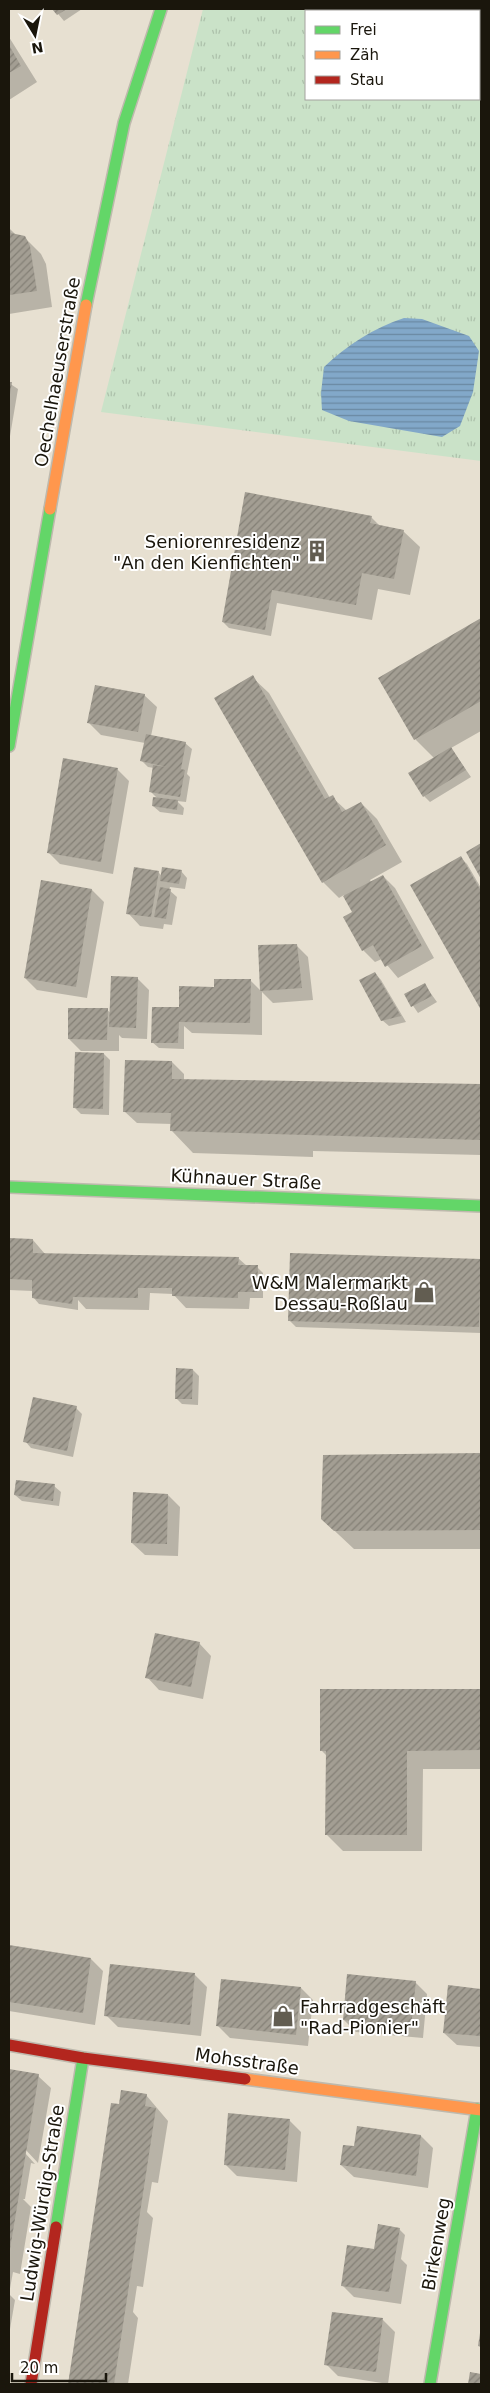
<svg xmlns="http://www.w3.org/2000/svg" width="490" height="2393" font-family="'DejaVu Sans',sans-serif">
  <defs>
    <pattern id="park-tufts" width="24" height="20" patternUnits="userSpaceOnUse" patternTransform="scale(1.25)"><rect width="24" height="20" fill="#cae2c8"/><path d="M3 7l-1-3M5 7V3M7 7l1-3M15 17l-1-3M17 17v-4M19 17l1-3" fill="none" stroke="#adc1ab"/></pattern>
    <pattern id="water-rules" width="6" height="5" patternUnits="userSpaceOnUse" patternTransform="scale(1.25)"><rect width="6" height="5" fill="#82a8c9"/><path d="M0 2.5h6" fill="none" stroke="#6a88a2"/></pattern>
    <pattern id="building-hatch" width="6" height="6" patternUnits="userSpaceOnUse" patternTransform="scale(1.25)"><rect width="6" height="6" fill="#a39e93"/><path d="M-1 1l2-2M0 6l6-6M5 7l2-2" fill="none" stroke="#848076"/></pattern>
  </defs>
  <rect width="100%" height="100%" fill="#e7e0d1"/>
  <path fill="url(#park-tufts)" d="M203,9H402L405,11H306V99H479V79L481,81V461L101,412Z"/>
  <path fill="url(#water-rules)" d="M404,318L422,319L469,336L479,351L473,392L460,426L442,437L349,421L322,410L321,393L324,367C347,345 374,328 404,318Z"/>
  <path fill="#0003" d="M54,9H82L64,21Z
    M9,37L37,82L9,100Z
    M9,228L17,236L24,237L41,254L46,264L52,307L9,314Z
    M9,383L18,389L9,442Z
    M371,517L380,526L403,531L420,547L410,595L378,589L372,620L277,603L271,636L229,628L223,622Z
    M481,620V731L451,748L471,777L430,802L424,796L434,758L415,739L380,678Z
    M252,677L269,693L330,798L332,797L347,811L361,803L377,819L402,862L370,880L371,882L383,876L395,888L434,958L398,978L382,959L375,962L363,950L353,912L344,895L339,898L323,882Z
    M144,695L157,707L151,736L185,743L192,749L187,774L190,777L186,802L177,801L184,808L183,815L160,812L153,806L158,799L150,791L154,768L148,767L142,761L145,743L101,735L89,723Z
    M117,769L129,781L113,874L60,864L48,852Z
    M461,858L467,864L481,888V1008L412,886Z
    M181,871L187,878L185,889L170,887L169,890L177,897L172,925L164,924L163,929L140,926L128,913L158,872L162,876Z
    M92,890L104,902L87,998L37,990L25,978Z
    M296,945L308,957L313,1000L273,1003L262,992V1035L192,1033L184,1026V1049L159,1048L152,1042L180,1009L250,980L261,991L260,946Z
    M375,973L381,980L406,1022L389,1026L382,1020Z
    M137,978L149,990L147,1039L122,1038L119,1035V1051H81L69,1039L107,1010L111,1013Z
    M424,984L437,1002L418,1013L405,994Z
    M104,1054L110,1060L109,1115L81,1114L75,1108Z
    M172,1062L184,1074V1080L481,1085V1155L313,1151V1157L193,1153L172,1131V1124L137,1123L124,1111Z
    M9,1239L33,1240L45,1254L238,1258L247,1266L257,1267L263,1273V1298H250L249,1309L186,1308L173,1294L150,1293L149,1310L86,1309L78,1300V1310L39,1304L33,1297V1291L9,1290Z
    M481,1260V1333L296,1327L289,1320Z
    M193,1370L199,1376L198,1405L182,1404L176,1398Z
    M76,1408L82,1414L73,1457L31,1448L25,1441Z
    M481,1455V1549H354L322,1519L324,1456Z
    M54,1486L61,1492L59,1506L22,1501L15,1495Z
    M168,1495L180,1507L178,1556L145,1555L132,1543Z
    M199,1643L211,1656L203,1699L159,1690L147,1677Z
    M321,1690L481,1691V1769H423L422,1851H343L326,1834L327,1756L322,1751Z
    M9,1947L91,1959L103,1971L95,2025L9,2011Z
    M194,1974L207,1987L201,2036L118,2027L106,2015Z
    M415,1982L427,1994L423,2038L356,2032L344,2020Z
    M449,1987L481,1990V2047L457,2045L444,2033Z
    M301,1988L313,2000L308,2046L230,2038L218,2026Z
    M9,2071L38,2076L51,2088L38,2163L25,2149V2153L35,2164L31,2163L25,2199H23L31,2207L20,2274L13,2272L9,2294L15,2300L9,2335Z
    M146,2095L168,2121L158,2183L152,2182L147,2212L153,2218L143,2287L137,2286L133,2312L138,2318L128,2384H70L83,2298L120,2106Z
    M289,2120L301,2132L297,2182L237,2176L225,2164Z
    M421,2136L433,2148L428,2188L354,2177L341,2165L355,2147Z
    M399,2229L405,2235L401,2259L407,2265L401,2304L354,2297L342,2285Z
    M333,2313L383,2320L395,2332L388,2384L338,2376L326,2364Z"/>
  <path fill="url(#building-hatch)" d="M52,9H67L57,15Z
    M9,45L21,66L9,73Z
    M9,227L11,233L25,236L30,246L37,291L9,295Z
    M9,382H12L10,394H9Z
    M245,492L372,516L370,523L404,530L394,579L362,573L356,605L272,590L265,630L222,622Z
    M481,618V701L414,740L378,678Z
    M253,675L325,799L333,795L342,812L361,802L386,845L322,883L214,698Z
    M95,685L145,694L138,732L87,723Z
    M146,734L186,742L181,769L185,770L180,797L149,792L153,765L167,767L140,761Z
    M451,747L466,770L423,797L408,773Z
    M63,758L118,768L101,862L47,853Z
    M153,797L178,800L177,810L152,806Z
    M481,843V879L466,852Z
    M461,856L481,891V1010L410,885Z
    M134,867L159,871L151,917L126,914Z
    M162,867L182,870L179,884L160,881Z
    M383,875L422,946L385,967L373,945L362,951L343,917L352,912L343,896Z
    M41,880L92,889L76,987L24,978Z
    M160,887L171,889L166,919L154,917Z
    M297,944L302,988L260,991L258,945Z
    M375,972L401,1016L381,1021L359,980Z
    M111,976L138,977L136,1028L109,1027Z
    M214,979H251L250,1023L179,1022L178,1043H151L152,1007H179V986L214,987Z
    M425,983L432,996L411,1007L404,994Z
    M68,1008H108L107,1040L68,1039Z
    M75,1052L104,1053L103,1109L73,1108Z
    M125,1060L172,1061V1079L481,1084V1140L170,1131L171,1113L123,1112Z
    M9,1238L33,1239V1253L239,1257L238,1265H258L257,1292H238V1298L172,1296V1288H138V1298L73,1297L72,1304L32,1298V1280L9,1279Z
    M290,1253L481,1259L479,1327L288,1321Z
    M176,1368L193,1369L192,1399H175Z
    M33,1397L77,1406L67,1451L23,1442Z
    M481,1453V1530L334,1531L321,1519L323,1455Z
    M16,1480L55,1484L53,1501L14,1495Z
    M133,1492L168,1494L167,1544L131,1543Z
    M155,1633L200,1642L191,1687L145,1678Z
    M320,1689H481V1750L407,1751V1835H325L326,1751H320Z
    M9,1945L91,1958L83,2013L9,2002Z
    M110,1964L195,1973L190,2025L104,2016Z
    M347,1974L416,1981L411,2027L343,2020Z
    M221,1979L301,1987L296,2035L216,2026Z
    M448,1985L481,1989L480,2036L443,2033Z
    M9,2069L39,2074L10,2249H9Z
    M121,2090L147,2094L145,2106L156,2108L114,2384H68L111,2103L119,2104Z
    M228,2113L290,2119L285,2170L224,2165Z
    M357,2126L421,2135L416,2176L340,2165L343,2145L354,2146Z
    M378,2224L400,2228L389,2292L341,2286L347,2245L374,2249Z
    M332,2312L383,2318L376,2372L324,2365Z
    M480,2333H481V2347L478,2346Z
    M470,2372L481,2374V2384H468Z"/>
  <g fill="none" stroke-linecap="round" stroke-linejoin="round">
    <g stroke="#beb9ad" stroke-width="14">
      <path id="fast" d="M86,305L124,123L161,9
        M9,746L50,509
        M9,1187L481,1206
        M56,2227L83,2058
        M430,2384L477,2109"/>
    </g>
    <g stroke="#beb9ad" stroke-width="14">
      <path id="slow" d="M50,509L86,305
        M245,2079L481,2110"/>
    </g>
    <g stroke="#beb9ad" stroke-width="14">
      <path id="jam" d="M9,2045L83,2058L245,2079
        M31,2384L56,2227"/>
    </g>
    <use href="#fast" stroke="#63d668" stroke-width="11"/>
    <use href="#slow" stroke="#ff974d" stroke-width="11"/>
    <use href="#jam" stroke="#b3261e" stroke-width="11"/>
  </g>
  <defs>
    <g id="building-bare" transform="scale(1.725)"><path d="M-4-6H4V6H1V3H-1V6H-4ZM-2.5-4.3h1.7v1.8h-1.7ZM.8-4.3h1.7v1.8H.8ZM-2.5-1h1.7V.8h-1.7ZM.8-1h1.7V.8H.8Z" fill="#625d51" stroke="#fff" stroke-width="2.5" paint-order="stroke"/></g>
    <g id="shop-bare" transform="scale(1.725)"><path d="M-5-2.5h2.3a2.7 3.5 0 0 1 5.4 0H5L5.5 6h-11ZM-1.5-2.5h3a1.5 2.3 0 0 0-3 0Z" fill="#625d51" stroke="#fff" stroke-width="2.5" paint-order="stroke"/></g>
  </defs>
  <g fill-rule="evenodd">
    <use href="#building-bare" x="317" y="551"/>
    <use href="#shop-bare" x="424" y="1292"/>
    <use href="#shop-bare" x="283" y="2016"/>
  </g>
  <g text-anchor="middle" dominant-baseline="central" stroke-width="4" stroke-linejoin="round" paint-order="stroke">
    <g font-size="18" fill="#1a160c" stroke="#fff">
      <text transform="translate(57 372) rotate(-80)">Oechelhaeuserstraße</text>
      <text transform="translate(246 1179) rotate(3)">Kühnauer Straße</text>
      <text transform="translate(247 2061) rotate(8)">Mohsstraße</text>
      <text transform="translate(42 2203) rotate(-81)">Ludwig-Würdig-Straße</text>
      <text transform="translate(436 2244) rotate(-80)">Birkenweg</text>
    </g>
    <g font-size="18" fill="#1a160c" stroke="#fff" text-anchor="end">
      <text x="300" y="541">Seniorenresidenz<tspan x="300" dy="21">"An den Kienfichten"</tspan></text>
      <text x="408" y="1282">W&amp;M Malermarkt<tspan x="408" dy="21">Dessau-Roßlau</tspan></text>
      <text x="300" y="2006" text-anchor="start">Fahrradgeschäft<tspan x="300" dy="21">"Rad-Pionier"</tspan></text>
    </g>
  </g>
  <rect width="490" height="2393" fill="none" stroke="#1a160c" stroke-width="20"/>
  <rect x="305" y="10" width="175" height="90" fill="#ffffff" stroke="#a3a29e"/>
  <rect x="315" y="26" width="25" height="8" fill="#63d668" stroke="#a3a29e"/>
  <text x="350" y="35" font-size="15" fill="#1a160c">Frei</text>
  <rect x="315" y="51" width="25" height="8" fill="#ff974d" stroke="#a3a29e"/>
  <text x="350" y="60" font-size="15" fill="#1a160c">Zäh</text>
  <rect x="315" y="76" width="25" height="8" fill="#b3261e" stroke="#a3a29e"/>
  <text x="350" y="85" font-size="15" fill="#1a160c">Stau</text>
  <g transform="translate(35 35) rotate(170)" stroke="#ffffff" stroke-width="4" paint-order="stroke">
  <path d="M0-4L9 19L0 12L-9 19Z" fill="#1a160c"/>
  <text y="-8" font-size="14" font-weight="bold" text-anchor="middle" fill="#1a160c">N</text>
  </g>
  <path d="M12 2373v8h94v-8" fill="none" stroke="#1a160c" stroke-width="2.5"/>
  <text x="20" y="2373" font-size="15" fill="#1a160c" stroke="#ffffff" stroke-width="4" paint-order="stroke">20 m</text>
</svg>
